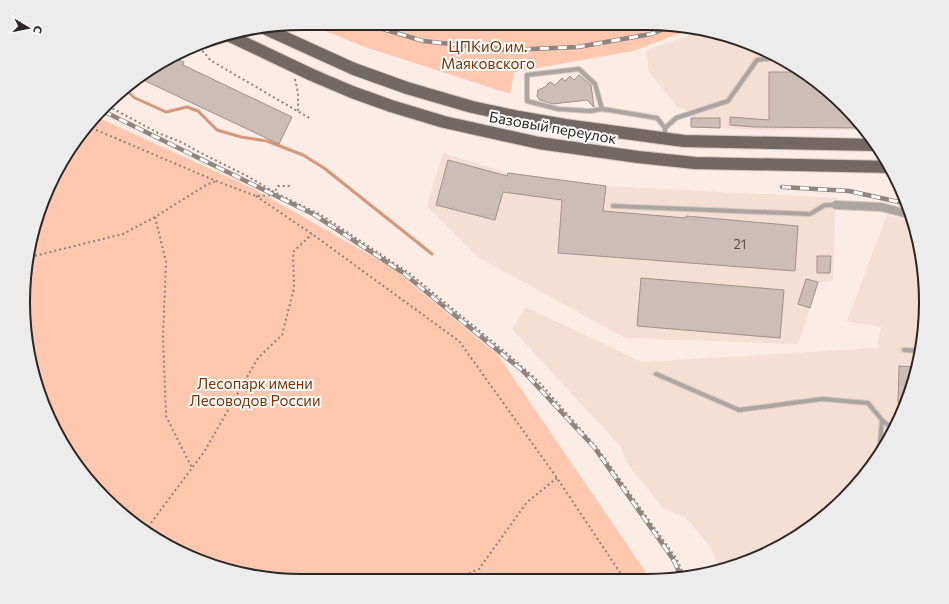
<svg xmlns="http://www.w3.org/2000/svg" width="949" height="604" font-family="Commissioner,sans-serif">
  <rect width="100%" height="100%" fill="#fbece5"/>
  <path fill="#f5ded3" d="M703,31L754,44L817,81L857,118L865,130H766L691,127V117H693L691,113L682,108L679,109L649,72L646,50Z
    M443,153L508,173L606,186L837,198L835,212L833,280L818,283L798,344L625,338L478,257L427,206Z
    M887,215L913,221L924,266L925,320L916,374L897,426L868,472L831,512L786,544L720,571L710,546L686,518L663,508L626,462L621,447L512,329L526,307L641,362L877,348L881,327L847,321Z"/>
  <path fill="#fec7ae" d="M306,23L683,25L694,28L633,51L514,72L510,94L362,46Z
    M97,117L254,189L391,267L498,355L651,580L266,579L195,560L132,523L70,457L33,374L23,302L38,212L81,132Z"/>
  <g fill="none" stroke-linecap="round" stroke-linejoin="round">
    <path stroke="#d69678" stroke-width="3" d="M126,90L135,98L166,112L187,107L198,111L217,130L241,137L267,141L303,155L324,168L432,254"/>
  </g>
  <path fill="#ccbdb6" stroke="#9f918a" d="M172,58L184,62L183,65L292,117L279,144L139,78L147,70Z
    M769,72H802L817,81L857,118L864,128L755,127L730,125V117L769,120Z
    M579,75L591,85L594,107L587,100L553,104L540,100L537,96L538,90L545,87L550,82L555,85L562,78L565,81L570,76L574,80Z
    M691,118H720V128L691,127Z
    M448,160L507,176L508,173L606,186L603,211L686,218V216L798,226L795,271L558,253L562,200L503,192L495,220L436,205Z
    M817,256H831L830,273H817Z
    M641,278L784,290L780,338L637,326Z
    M806,279L818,282L810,308L798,304Z
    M899,366L918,367L916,374L906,403H898Z"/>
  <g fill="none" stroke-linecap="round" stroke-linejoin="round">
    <g stroke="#d6c8c2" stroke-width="6">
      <path id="lane" d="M602,109L595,84L579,69L527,75V101L558,109L590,111L602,109L657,118L665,128
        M665,136V128L676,118L728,101L757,60L778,58
        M613,206L810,214L825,205H836
        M904,350L920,351
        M656,374L739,410L822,399L868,403L882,420L879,455
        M882,420L894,430"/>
    </g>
    <g stroke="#d6c8c2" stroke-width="10">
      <path id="street" d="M836,205L881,207L912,215"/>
    </g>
    <g stroke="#d6c8c2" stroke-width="14">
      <path id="primary" d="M266,29L354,69L407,88L472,107L519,117L565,125L684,141L876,145
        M228,35L312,75L352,92L391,106L444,122L539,143L638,157L695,163L891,167"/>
    </g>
    <path stroke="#8b807c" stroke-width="2" stroke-dasharray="2 3" stroke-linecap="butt" d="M651,34L652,25
      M193,47L204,52L210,60L311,119
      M295,79L298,93V112
      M108,106L158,133L181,142L195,150L249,177L274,192L321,215L409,273L511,357L538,381L598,449L676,558L685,577
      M87,126L216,181L256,196L273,195L278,186H292
      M256,196L312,234L459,341L557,478L625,580
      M155,217L166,262L163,337L166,416L192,468
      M30,257L123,234L155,217L206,185L216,181
      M145,531L204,452L258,358L282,335L294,288L293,252L312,234
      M455,579L479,569L527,502L557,478"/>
    <use href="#lane" stroke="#aca5a2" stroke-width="4"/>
    <use href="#street" stroke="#aca5a2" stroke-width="8"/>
    <use href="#primary" stroke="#736863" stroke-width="12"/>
    <g stroke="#8f8480" stroke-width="4.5">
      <path id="rail" d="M363,23L423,41L507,50L578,47L651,34L675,25
        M103,111L313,214L402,272L524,372L594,447L673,559L682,578
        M782,187L849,191L908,204"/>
    </g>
    <use href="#rail" stroke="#fdfdfd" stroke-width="3" stroke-dasharray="9" stroke-linecap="butt"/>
  </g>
  <g text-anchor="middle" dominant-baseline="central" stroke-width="4" stroke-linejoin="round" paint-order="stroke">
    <g font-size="13" fill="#544c48">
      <text x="740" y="244">21</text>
    </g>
    <g font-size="15" fill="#7d3200" stroke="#fdfdfd">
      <text x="488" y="46">ЦПКиО им.<tspan x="488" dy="17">Маяковского</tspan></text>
      <text x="255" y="383">Лесопарк имени<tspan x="255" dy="17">Лесоводов России</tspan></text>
    </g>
    <g font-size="15" fill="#2c2624" stroke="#fdfdfd">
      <text transform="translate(553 127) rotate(10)">Базовый переулок</text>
    </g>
  </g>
  <path d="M0 0H949V604H0ZM302 30H647A272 272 0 0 1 919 302V302A272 272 0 0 1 647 574H302A272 272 0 0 1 30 302V302A272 272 0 0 1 302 30Z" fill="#ececec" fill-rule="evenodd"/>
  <path fill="none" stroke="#2c2624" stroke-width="2" d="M302 30H647A272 272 0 0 1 919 302V302A272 272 0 0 1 647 574H302A272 272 0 0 1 30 302V302A272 272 0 0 1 302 30Z"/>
  <g transform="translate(28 28) rotate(100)" stroke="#fdfdfd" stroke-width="3" paint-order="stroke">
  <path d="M0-3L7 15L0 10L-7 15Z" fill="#2c2624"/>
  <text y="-6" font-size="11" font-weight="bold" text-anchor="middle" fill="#2c2624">С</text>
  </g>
</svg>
